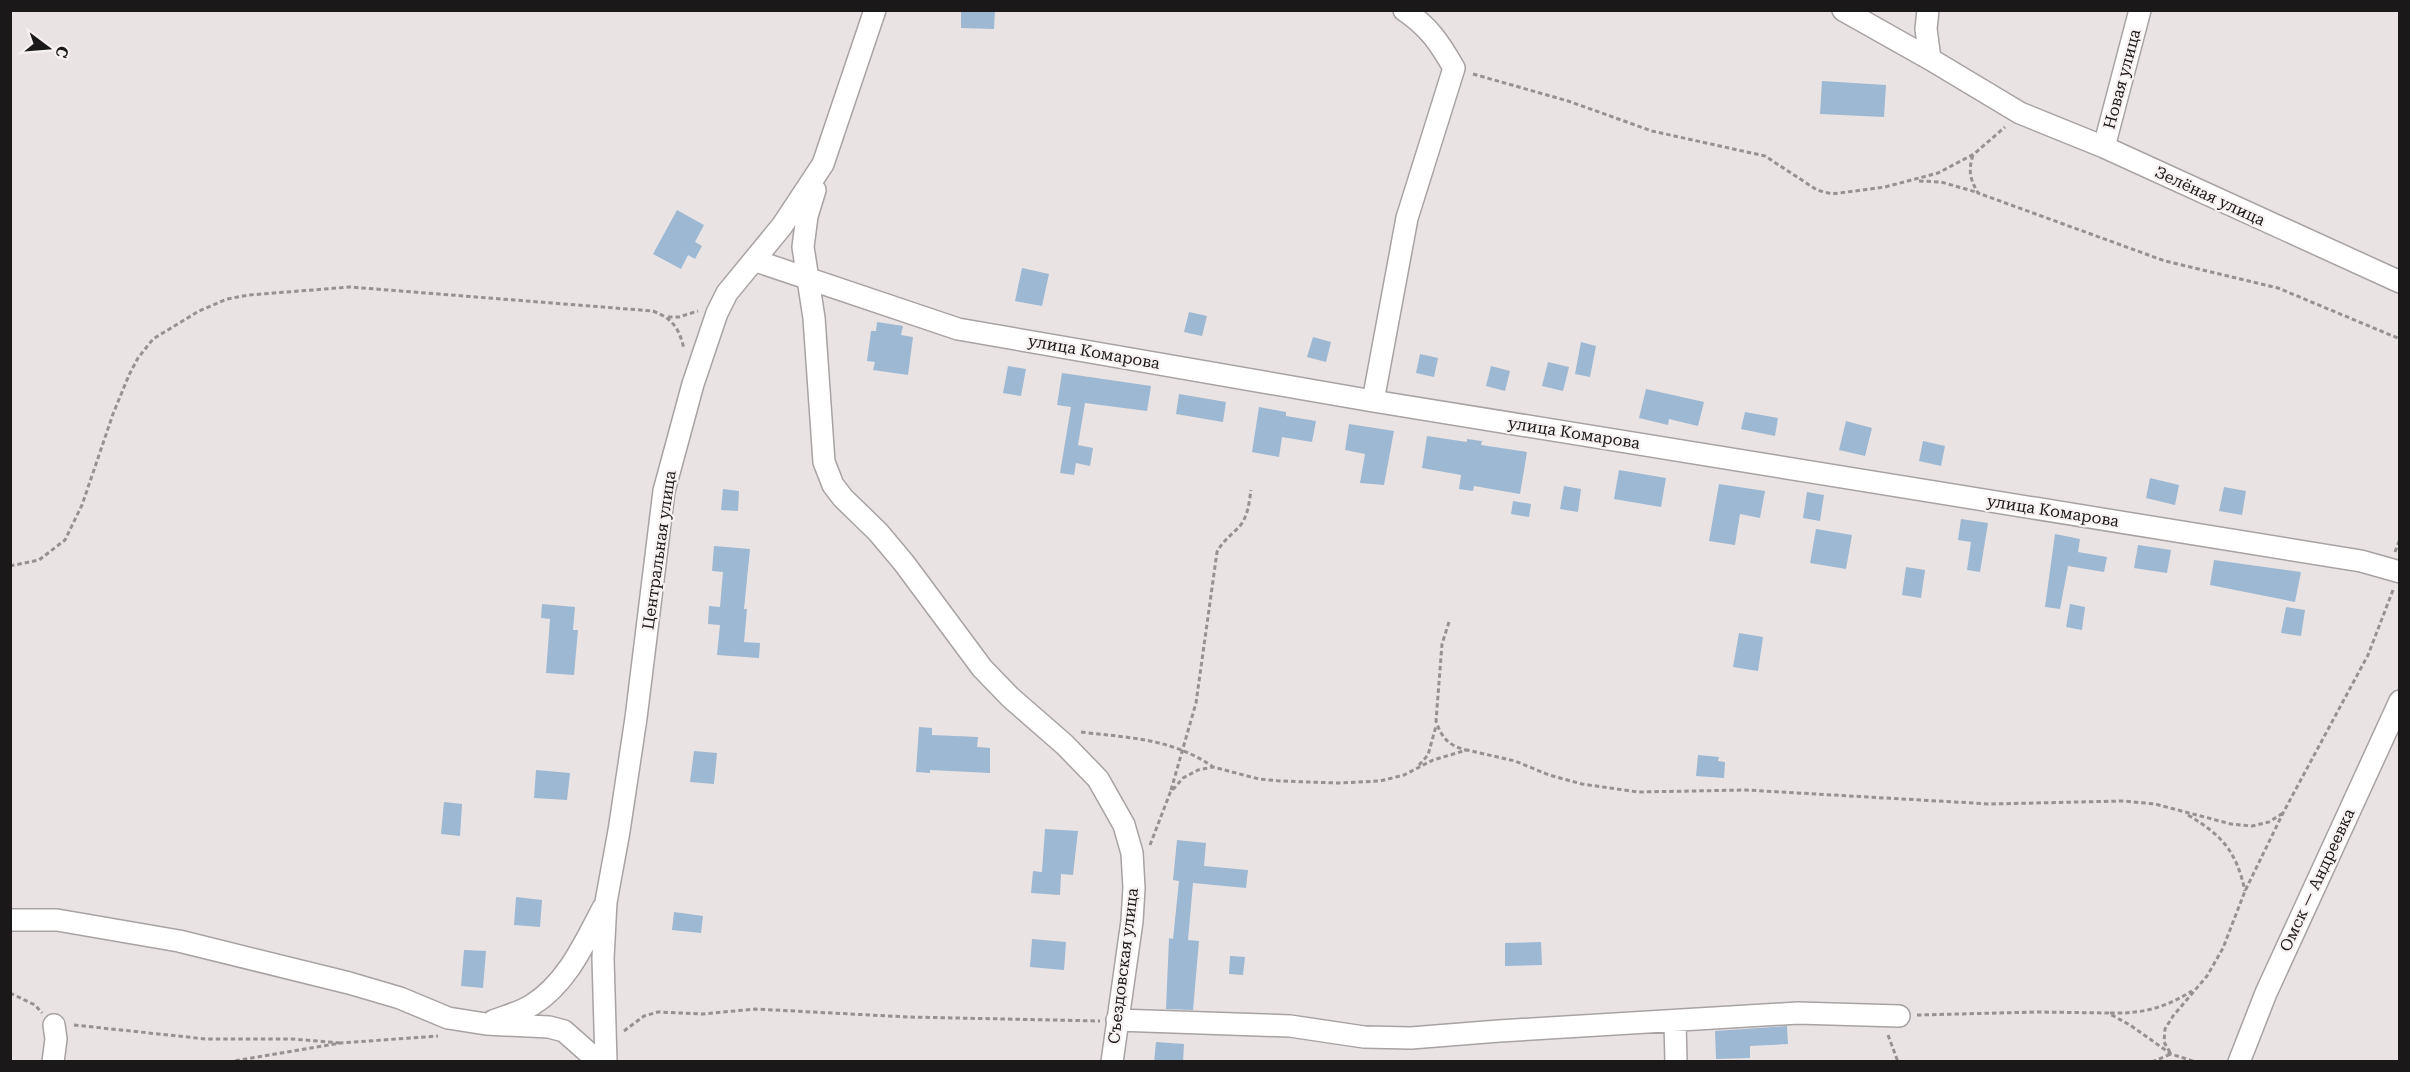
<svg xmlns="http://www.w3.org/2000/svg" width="2410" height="1072" font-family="'Roboto Serif',serif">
  <rect width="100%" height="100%" fill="#eae3e3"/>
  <path fill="#9db8d2" d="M961,10H995L994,29L961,28Z
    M1822,81L1886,85L1884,117L1820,114Z
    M677,210L704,225L695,242L702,246L695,259L688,255L681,269L653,254Z
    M1022,268L1049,274L1042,306L1015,301Z
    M1189,312L1207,316L1202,336L1184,332Z
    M877,322L903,326L901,335L913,337L908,375L873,370L875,362L867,361L871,331H876Z
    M1313,337L1331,342L1326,362L1307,357Z
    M1581,342L1596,346L1590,377L1575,374Z
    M1420,354L1438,358L1434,377L1416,373Z
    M1548,362L1569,367L1563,391L1542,386Z
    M1008,366L1026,369L1021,396L1003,393Z
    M1491,366L1510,371L1505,391L1486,386Z
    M1062,373L1151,386L1147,411L1085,403L1078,445L1093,448L1090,466L1076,463L1074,475L1060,473L1071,407L1057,405Z
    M1646,389L1704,402L1698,426L1669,419L1668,425L1639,418Z
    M1179,394L1226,402L1223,422L1176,414Z
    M1259,407L1286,412V416L1316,421L1312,442L1282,437L1279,457L1252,452Z
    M1745,412L1778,418L1775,436L1741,429Z
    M1846,421L1872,428L1865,456L1839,450Z
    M1349,424L1394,431L1384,485L1360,483L1365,454L1345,450Z
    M1427,436L1467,442V439L1482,441L1481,445L1527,452L1520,494L1474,486L1473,491L1459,489L1461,475L1422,468Z
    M1923,441L1945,446L1941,466L1919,461Z
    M1619,470L1666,478L1661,507L1614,499Z
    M2150,478L2179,485L2175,505L2146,498Z
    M1719,484L1765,491L1760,518L1740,514L1735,545L1709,541Z
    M1564,486L1581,489L1578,512L1560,509Z
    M2224,487L2246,491L2242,515L2219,511Z
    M723,489L739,491L738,511L721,510Z
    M1807,492L1824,495L1820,521L1803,518Z
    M1513,501L1531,504L1529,517L1511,514Z
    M1961,519L1988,523L1980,572L1967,570L1971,542L1958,540Z
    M1816,529L1852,535L1846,569L1810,563Z
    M2055,534L2080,539L2078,552L2107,557L2104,572L2068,566L2060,609L2045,607Z
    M2138,545L2171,550L2167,573L2134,568Z
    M714,546L750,549L744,609H747L744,642L760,643L759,658L717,655L720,625L708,624L709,606L720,607L723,572L712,571Z
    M2214,560L2301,572L2295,602L2210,585Z
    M1906,567L1925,570L1921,598L1902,595Z
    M542,604L575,607L573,630H578L574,675L546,673L550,619L541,618Z
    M2070,604L2085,607L2082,630L2066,627Z
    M2286,607L2305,610L2301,636L2281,633Z
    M1739,633L1763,637L1758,671L1733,667Z
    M919,727L932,728V735L978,737L977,747L990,748V773L930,770V773L916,772Z
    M694,751L717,753L714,784L690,782Z
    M1698,755L1719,757L1718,761L1725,762L1724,778L1696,776Z
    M536,770L570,773L567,800L534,798Z
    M444,802L462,804L460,836L441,834Z
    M1045,829L1078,831L1073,875L1061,874L1060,895L1031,893L1033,871L1042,872Z
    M1177,840L1206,843L1204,866L1248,870L1246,888L1193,883L1188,940L1199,941L1193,1010L1166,1009L1169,938L1173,939L1179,881L1173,880Z
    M516,897L542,900L540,927L514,925Z
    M674,912L703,916L701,933L672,930Z
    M1032,939L1066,942L1064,970L1030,967Z
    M1541,942L1542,965L1505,966V943Z
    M464,950L486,951L483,988L461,986Z
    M1230,956L1245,957L1243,975L1229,974Z
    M1787,1026L1788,1044L1750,1046V1058L1716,1059L1715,1031Z
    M1156,1042L1184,1044L1183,1062H1154Z"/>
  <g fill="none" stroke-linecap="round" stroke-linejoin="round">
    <g stroke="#a8a2a2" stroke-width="24">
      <path id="minor" d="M1843,10L1930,59
        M1928,10L1926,29L1930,59L2020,113L2104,147L2400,282
        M2104,147L2140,10
        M815,190L807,216L803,247L814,318L824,462L833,485L843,498L878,532L904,563L982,668L1010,697L1065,745L1098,779L1124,825L1132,853L1134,888L1132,921L1112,1062
        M756,261L958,329L1373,401L2361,561L2400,572
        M1373,401L1407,218L1454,68C1439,42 1429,27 1404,10
        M10,920H57L179,941L349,983L400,998L448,1018L486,1024L549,1027L564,1031L599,1062
        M1117,1020L1290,1026L1364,1037L1411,1038L1499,1031L1798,1013L1899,1016
        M493,1021C506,1016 521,1012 532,1005C567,983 584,944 603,908
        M1675,1021L1676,1062
        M53,1062L56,1039L54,1025
        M606,1062L603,958L606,902L619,831L636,718L664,491L693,384L717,313L727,293L782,226L823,164L875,10
        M2239,1062L2266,993L2400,701"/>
    </g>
    <path stroke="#979292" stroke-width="3" stroke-dasharray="4.5 3" stroke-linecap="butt" d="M1473,74L1568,101L1652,131L1765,156L1817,190L1832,194L1885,187L1938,173L1974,154L2005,127
      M1973,155C1968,171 1970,179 1978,193L2165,261L2278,288L2400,339
      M1919,181L1941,182L1976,192
      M668,317H679L698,311
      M2395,552L2400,539
      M10,566L39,560L65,540L82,505L113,414L129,375L138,358L153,339L199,311L227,299L249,295L350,287L653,311C673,319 679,328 684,349
      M1449,622L1442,644L1436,721C1441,737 1449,746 1466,750
      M1081,732C1129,738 1170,738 1212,766
      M1419,765L1428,755L1436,726
      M1171,790L1196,703L1217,552C1223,541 1231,535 1239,527C1248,517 1249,503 1251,490
      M2188,815C2223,836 2236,851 2245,891
      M1150,845L1170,793L1183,778L1198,770L1213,767L1259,779L1280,781L1339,783L1380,781L1404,775L1433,760L1467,750L1515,761L1549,775L1582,784L1638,792L1746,790L1990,804L2124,801L2155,804L2231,824L2252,826L2269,822L2283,813
      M10,993L35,1005L42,1013
      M2110,1013C2141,1014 2165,1008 2192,991
      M1917,1015L2038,1012L2108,1013L2130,1025L2171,1054L2196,1062
      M74,1025L206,1039H292L341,1043
      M624,1031L644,1016L658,1012L703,1014L755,1009L908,1017L1100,1021
      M1888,1035L1898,1062
      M228,1062L341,1043L438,1036
      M2152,1062L2171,1054L2164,1042L2165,1029L2173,1016L2207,976L2223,948L2245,891L2283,813L2368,655L2393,590"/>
    <use href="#minor" stroke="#fff" stroke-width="21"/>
  </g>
  <g text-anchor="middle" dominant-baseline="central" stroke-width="4.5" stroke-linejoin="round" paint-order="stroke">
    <g font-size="16" fill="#1a1818" stroke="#f7f1f1">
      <text transform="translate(2122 79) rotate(-75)">Новая улица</text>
      <text transform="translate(2210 196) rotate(25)">Зелёная улица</text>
      <text transform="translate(1094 352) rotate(10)">улица Комарова</text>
      <text transform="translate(1574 433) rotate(9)">улица Комарова</text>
      <text transform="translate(2053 511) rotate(9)">улица Комарова</text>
      <text transform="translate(659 550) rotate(-82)">Центральная улица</text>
      <text transform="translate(2317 880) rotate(-65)">Омск — Андреевка</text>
      <text transform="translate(1123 966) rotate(-83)">Съездовская улица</text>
    </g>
  </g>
  <rect width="2410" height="1072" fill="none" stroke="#1a1818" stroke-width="24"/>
  <g transform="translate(48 48) rotate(106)" stroke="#f7f1f1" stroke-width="4.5" paint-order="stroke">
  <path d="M0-4.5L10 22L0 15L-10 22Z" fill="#1a1818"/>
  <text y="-9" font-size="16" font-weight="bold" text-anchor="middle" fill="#1a1818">С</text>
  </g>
</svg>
